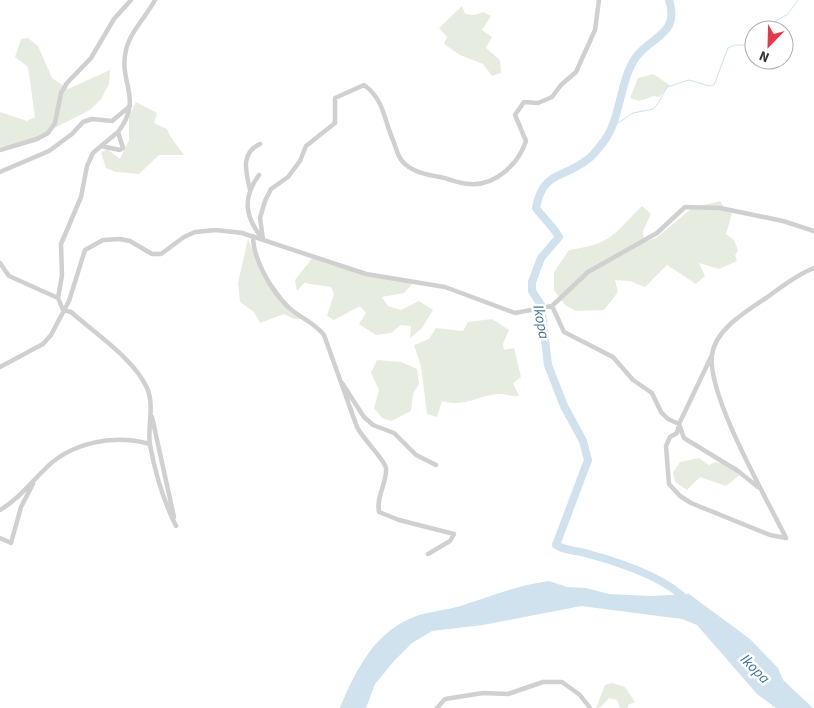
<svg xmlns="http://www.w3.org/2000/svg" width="814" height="708" font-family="'Source Sans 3',sans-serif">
  <rect width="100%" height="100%" fill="#fff"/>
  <path fill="#e6ecdf" d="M462,6L465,14L474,15L483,12L491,16L482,30L492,37L486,48L500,60L501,73L492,76L483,64L460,55L444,44L447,37L439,28Z
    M28,38L38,46L52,78L68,89L110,70L109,84L101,99L90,110L25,143L0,147V112L27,121L35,117L28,67L15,57L21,39Z
    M653,74L670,85L659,97L654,96L639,101L630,98L638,78Z
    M136,102L157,113L154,123L167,129L170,136L184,155H159L139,174L116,172L106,168L101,153L107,149L120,159L129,140V117Z
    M720,201L725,209L732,213L726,234L734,240L738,250L735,256L737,261L719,269L699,263L705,276L696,284L667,265L645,287L630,281L615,280L618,292L604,310L576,311L565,305L554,290V272L569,250C613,244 613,234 642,206L651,214L643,231L644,242L656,238L692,208Z
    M248,239C260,270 279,295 303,319H294L284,314L260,323L254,312L240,302L238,283Z
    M313,257L341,266L358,274L414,282L404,293L382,297L388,306L401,310L419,301L433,310L422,328L410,338L411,326L401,325L391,333L376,335L359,324L366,313L360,306L334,320L327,316L334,294L331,287L304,283L297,291L295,280Z
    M492,319L509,330L503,344L504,350L514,348L521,377L513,383L519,396C512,397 506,394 500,394C477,395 465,408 442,401L437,417L427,414L421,366L414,345L429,339L436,328L463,331L468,322Z
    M377,360L401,362L417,369L419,384L413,394L411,411L391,421L382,418L374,408L379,390L371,373Z
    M699,458L709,465L715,462L736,466L741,474L726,486L700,477L687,490L675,482L673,473L680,462Z
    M612,683L625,687L635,702L628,705V708H620L617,700L609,698L601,707L596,708L605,685Z"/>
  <path fill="#cfe2ee" d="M549,581L567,587L586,588L609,594L651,596L689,594L750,639L778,668L783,680L813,708H776L757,694L697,625L682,619L581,606L483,625L432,631L412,643L394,661L375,684L366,708H340C356,669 376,629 419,615C433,611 447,610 461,606C490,596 519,585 549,581Z"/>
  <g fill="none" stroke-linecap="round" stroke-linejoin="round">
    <path stroke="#cfe2ee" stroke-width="1" d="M773,30L776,21L788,14L798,0
      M612,127L633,113L653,109L657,105L667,87L689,80L709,86L714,85L728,48C737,42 744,48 754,42"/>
    <path stroke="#cfe2ee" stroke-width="8" d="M669,0C680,34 652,36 636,57C618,83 622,121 601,145C597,150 593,156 588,159C564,179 543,170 536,208C543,218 553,226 559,237L541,258L532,282V291L541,305L548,365L564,406L583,441L588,460L556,545C566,551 574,550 585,553C615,561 666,577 687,601"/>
    <path stroke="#d0d0d0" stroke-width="4.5" d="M155,0C146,17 130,32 126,50C118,83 144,98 118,132L123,148L120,150L101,146L93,153L87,166L81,197L61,244L62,275L58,298L63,310L71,312C95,333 134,359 147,388C155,406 147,427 150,445C155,472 164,502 176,526
      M101,146L118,132
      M0,150L37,139L48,133L55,123L61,93L67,83L91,58L114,19L131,0
      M0,172L49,151L72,134L83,122L92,119L112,121L130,106
      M259,175C242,198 245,217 262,238
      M250,190C246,172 240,153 260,144
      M253,236C253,259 271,290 287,306C298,317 314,322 324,335L357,427C362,438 386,461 386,469C387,483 376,496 379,512L399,520L454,534L450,541L428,554
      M263,239L260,218L265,201L271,189L288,177L300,161L306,146L335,123V98L364,85C384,99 384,120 393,140C396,147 397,155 402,161C411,172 428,175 440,177C450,179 460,184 470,184C496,186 519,163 526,141L515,115L524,102L538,103L552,97L561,85L576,72L595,30L599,0
      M0,263L9,276L58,298
      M552,306L564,332L613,357L633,380L652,393L661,412L668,419L679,424L684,438L738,471L758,487
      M712,355L679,424L677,433L670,437L666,446L669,484L680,496L691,503L770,535L786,538
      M0,367L43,344L51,335L69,301L85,250L103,240L120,239L130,241L152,254H161L184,237L195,232L216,230L242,233L366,274L445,287L515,313L552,306L588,272L657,233L685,207L720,208L783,221L814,231
      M342,383L364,417L373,425L394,433L416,455L436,465
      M152,417L174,517
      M0,510C17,500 29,485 43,471C70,442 113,434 150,444
      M0,538L11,543L21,507L33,484
      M786,538C767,499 707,396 712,355C715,330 746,311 766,298C780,288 797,274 814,268
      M437,708L445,699L483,693L508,694L543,682H562L580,695L590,708"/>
  </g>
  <g text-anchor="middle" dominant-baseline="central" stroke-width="5" stroke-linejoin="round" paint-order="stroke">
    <g font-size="15" font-style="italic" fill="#3f7597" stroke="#fff">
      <text transform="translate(541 322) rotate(79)">Ikopa</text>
      <text transform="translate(755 669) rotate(45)">Ikopa</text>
    </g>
  </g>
  <g transform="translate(769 45) rotate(203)"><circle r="24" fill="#ffffff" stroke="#adadad"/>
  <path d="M0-4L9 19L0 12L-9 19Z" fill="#e63946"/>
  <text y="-8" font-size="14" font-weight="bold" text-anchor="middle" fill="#333333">N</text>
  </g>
</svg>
